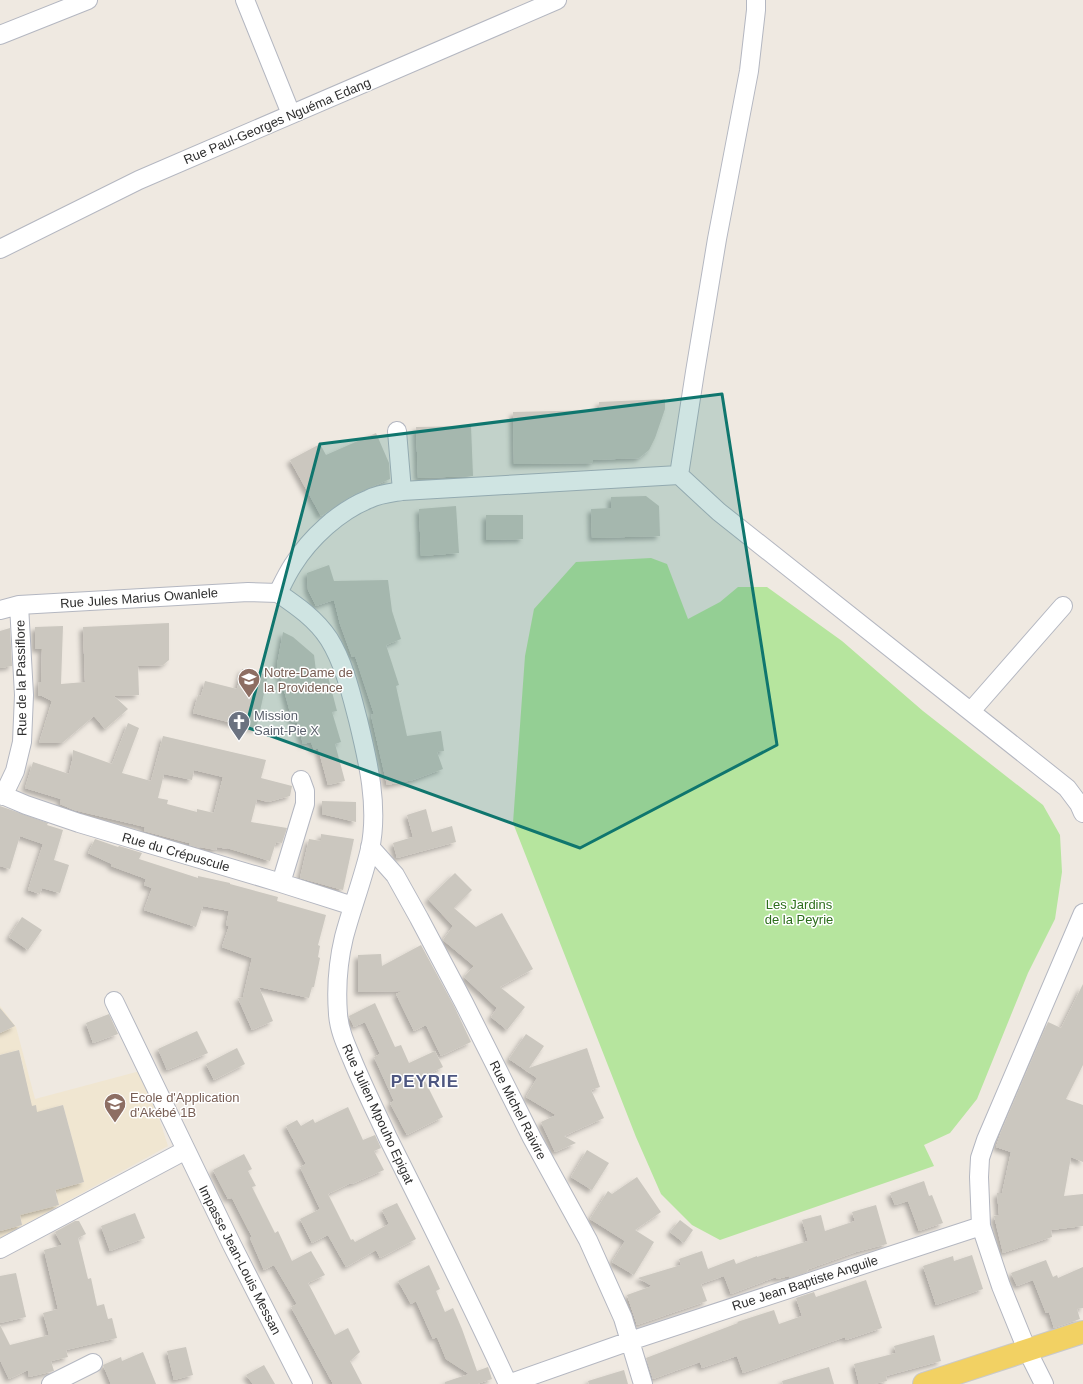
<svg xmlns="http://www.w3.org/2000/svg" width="1083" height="1384" font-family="Arial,sans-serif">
  <defs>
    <filter id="shadow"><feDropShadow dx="-3.5" dy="3.5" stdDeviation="2" flood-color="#0004"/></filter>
  </defs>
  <rect width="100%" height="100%" fill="#efe9e1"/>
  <path fill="#f0e6d1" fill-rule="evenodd" d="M0,1006L16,1027L35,1099L140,1071L156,1109L168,1146L0,1238V1231L22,1225L18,1208L0,1062L4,1076L24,1070L19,1050L0,1055V1033L14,1026L0,1008ZM63,1105L72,1138L58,1142L49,1109ZM75,1151L84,1182L69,1186L60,1155ZM53,1178L59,1205L37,1210Z"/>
  <path fill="#b6e59e" d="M651,558L667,564L688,619L720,602L738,587H767L842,641L923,711L1043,805L1060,835L1062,872L1055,919L1028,973L977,1099L950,1133L924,1145L934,1166L720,1240L692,1225L661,1194L636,1137L513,823L525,656L534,609L576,562Z"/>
  <path fill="#cbc7bf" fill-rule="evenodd" filter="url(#shadow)" d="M665,399V409L655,438L649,450L639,458L593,460V463L514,464L513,412L599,410V402Z
    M471,426L473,476L418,478L416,427Z
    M376,433L389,463L390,479L353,495L321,516L290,460L320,444L326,455Z
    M646,496L659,506L660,536L592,538L591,509L611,508V497Z
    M456,506L459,553L421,556L419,509Z
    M486,515H523V539L486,540Z
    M329,565L334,581L388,580L392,611L401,639L386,645L399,685L396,686L407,736L441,731L444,751L437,752L443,769L413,780L387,785L371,715L374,714L355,656L352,657L340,624L334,600L316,606L308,590L307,573Z
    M169,623V660L163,665L138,666L139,695L114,696L128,709L105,729L94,716L62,743H39L52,701L42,696H38L39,682H41L42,649H35V627L63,626L61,684L85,682L83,627Z
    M10,628L12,666L0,668V631Z
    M283,632L293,637L314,655L316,671L326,669L337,711L332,712L341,742L335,744L345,781L328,785L318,748L314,750L311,742L303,744L297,722L293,723L277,665Z
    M242,669L268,675L256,729L193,713L198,695L201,696L205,681L237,689Z
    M128,723L139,728L122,773L151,781L163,736L266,760L261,778L292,786L290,796L268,802L257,799L251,822L287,828L282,843L276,842L270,861L227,848V849L217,847L216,850L200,847V848L189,845V843L144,831L145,827L74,810L60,804L61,799L25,788L33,762L69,774L72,761L73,750L112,764ZM194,770L223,777L214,813L197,809V812L167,804L168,800L158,798L164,774L192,780Z
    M322,801L356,802V822L322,814Z
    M0,806L48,823L47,825L63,830L54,860L69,865L60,893L42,888L40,894L28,890L43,844L20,836L10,869L0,866Z
    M426,809L432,832L452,826L456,842L397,858L393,843L413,837L407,815Z
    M321,834L354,839L343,890L300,878L309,839L321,841Z
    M95,839L118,847L119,846L142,853L139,859L198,878V876L230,883V884L278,897L277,901L326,915L318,945L320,946L318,957L320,958L314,987H312L309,998L259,987L273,1021L252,1030L238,998L243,997L252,958L222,947L229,926L226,925L229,911L203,906L196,927L144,910L152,888L144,885L146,879L111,866L112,864L88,853Z
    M455,873L472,890L454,908L476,927L502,913L533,969L500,987L525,1007L507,1030L491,1017L497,1008L464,977L474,966L443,940L453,926L428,899Z
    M22,917L42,930L28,950L9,937Z
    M421,945L454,1006L471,1042L441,1056L426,1025L414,1031L396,994L402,991L358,992V955L381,954L382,966Z
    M1083,984V1065L1066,1099L1083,1105V1162L1071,1157L1064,1196L1083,1194V1226L1051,1230L1052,1237L1003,1253L994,1216L999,1215L997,1193H1002L1011,1152L996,1147L1001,1132L1048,1022L1061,1028Z
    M375,1003L395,1047L401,1045L409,1063L435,1051L443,1067L423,1077L443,1117L407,1135L390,1103L394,1101L374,1057L380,1054L365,1022L354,1027L349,1016Z
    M0,1008L15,1026L0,1033Z
    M109,1014L118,1034L93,1043L86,1023Z
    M197,1031L208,1053L167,1070L158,1049Z
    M526,1034L544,1046L529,1068L587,1048L600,1087L591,1090L604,1118L564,1136L576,1143L555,1152L541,1122L556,1115L526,1097L537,1078L509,1059Z
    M237,1048L245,1064L214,1080L206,1064Z
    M19,1050L32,1106L36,1105L37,1112L63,1105L84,1182L55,1190L59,1205L20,1215L22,1225L0,1231V1055Z
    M348,1107L363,1140L375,1135L381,1148L374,1151L384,1170L352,1184L351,1183L328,1194L351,1240L353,1239L355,1242L389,1224L382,1210L397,1203L416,1239L380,1258L376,1250L346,1267L328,1235L312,1243L300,1219L320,1209L300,1167L306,1164L286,1126L297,1120L301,1126L313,1119L315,1123Z
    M587,1150L609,1163L592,1190L571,1177Z
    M244,1154L252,1169L248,1171L256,1186L252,1187L275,1233L278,1231L292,1261L311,1251L325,1275L308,1283L335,1335L348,1328L360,1352L350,1361L362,1384H333L291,1307L297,1304L274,1265L264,1270L250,1238L252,1237L232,1198L228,1199L213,1170Z
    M637,1177L661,1212L635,1230L654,1242L634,1275L612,1262L625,1241L590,1219L608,1191L612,1194Z
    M924,1181L929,1196L932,1195L943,1223L919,1231L908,1201L895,1205L890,1193Z
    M876,1205L887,1244L856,1252L809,1269L807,1270L808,1272L790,1278L789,1276L777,1279L776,1277L731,1294L724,1276L701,1284L707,1301L637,1325L627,1295L652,1286L638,1278L681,1265L679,1259L702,1251L708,1269L734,1259L736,1264L757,1256V1257L808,1241L802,1220L821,1215L825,1231L855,1221L852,1212Z
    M135,1213L145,1238L110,1251L101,1226Z
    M680,1220L693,1230L684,1243L670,1232Z
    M75,1221H79L86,1234L78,1238L88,1279L91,1278L97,1306L104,1304L108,1319L112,1318L117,1338L66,1350L68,1357L51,1361L54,1371L29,1377L28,1370L9,1379L0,1360V1325L10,1345L49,1335L43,1313L58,1309L44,1250L62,1245L55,1232Z
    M972,1255L983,1289L936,1305L923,1266L953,1256L954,1261Z
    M1046,1260L1053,1277L1057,1275L1058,1278L1083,1267V1308L1077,1309L1080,1319L1054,1328L1049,1312L1046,1313L1033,1280L1017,1286L1011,1273Z
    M429,1265L440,1289L436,1291L445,1312L453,1308L462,1329L477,1371L488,1367L492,1379L477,1384H445V1382L469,1374L446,1359L437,1337L433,1339L416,1301L411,1304L398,1281Z
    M16,1273L26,1317L0,1323V1276Z
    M866,1280L882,1328L846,1340L845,1337L743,1373L737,1356L702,1368L700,1362L653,1379L646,1358L738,1323L737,1322L774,1310L779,1324L802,1316L796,1298L814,1292L816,1297Z
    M934,1335L941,1361L886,1376L887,1381L874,1384H859L854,1364L896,1353L894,1346Z
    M186,1347L193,1375L174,1380L167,1351Z
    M143,1352L156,1384H111L103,1365L121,1357L122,1361Z
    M264,1365L275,1384H253L246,1375Z
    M829,1367L834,1384H783L782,1381Z
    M624,1370L628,1384H589L588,1381Z"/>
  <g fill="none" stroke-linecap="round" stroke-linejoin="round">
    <g stroke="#b4b7c1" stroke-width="20">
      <path id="minor" d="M245,0L291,114
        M0,35L88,0
        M0,249L139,180L557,0
        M397,431L402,491
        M679,475L695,372L717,239L749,71L756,10V0
        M278,593C283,583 287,574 293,565C310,538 339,511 369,499C379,494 390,493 402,491L679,475L719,512L1067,788L1079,804L1083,813
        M278,593C297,606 316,619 329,639C344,663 351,693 358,720C368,761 379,807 370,849C363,879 352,907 344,937C338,962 336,988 338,1014C339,1030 346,1045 352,1059C363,1086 376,1112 388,1138C429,1220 470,1301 508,1384
        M0,610L19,605L248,592L278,593
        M971,711L1063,606
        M0,794L26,805L79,823L281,883L353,906
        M3,796L15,771L22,742L24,695L19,605
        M370,847L395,875L419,918L464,1003L532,1138L588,1240L623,1318L643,1384
        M281,883L305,804V791L301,780
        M114,1001L232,1245L303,1384
        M0,1249L186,1150
        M51,1384L93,1363
        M508,1384L630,1341L981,1226
        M1044,1384L1027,1350L1001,1286L981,1226L979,1177L980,1158L986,1140L1083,913"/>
    </g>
    <g stroke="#c9c9c9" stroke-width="24">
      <path id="major" d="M924,1384L1083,1332"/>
    </g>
    <use href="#minor" stroke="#fff" stroke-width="18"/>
    <use href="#major" stroke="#f2d163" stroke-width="22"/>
  </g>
  <path fill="#0f766e" fill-opacity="0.2" stroke="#0f766e" stroke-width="3" stroke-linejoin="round" d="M722,394L777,745L580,848L246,727L320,444Z"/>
  <defs>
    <g id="school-pin" transform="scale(1.15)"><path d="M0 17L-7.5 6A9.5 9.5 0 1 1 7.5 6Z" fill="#8d6e63" stroke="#fff"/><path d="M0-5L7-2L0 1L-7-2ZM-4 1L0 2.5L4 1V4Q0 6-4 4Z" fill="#fff"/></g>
    <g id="church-pin" transform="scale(1.15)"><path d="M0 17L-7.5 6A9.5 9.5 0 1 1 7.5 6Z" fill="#6b7280" stroke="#fff"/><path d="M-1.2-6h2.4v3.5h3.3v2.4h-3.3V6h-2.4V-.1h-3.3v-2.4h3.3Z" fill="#fff"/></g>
  </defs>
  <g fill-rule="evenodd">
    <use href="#school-pin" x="249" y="679"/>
    <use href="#church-pin" x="239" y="722"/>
    <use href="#school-pin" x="115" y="1104"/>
  </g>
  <g text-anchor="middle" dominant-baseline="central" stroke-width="3" stroke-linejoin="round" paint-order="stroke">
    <g font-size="13" fill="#2e2e2e" stroke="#fff">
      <text transform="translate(277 121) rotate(-23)">Rue Paul-Georges Nguéma Edang</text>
      <text transform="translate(139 598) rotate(-4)">Rue Jules Marius Owanlele</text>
      <text transform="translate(21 678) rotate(-91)">Rue de la Passiflore</text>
      <text transform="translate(176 852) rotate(16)">Rue du Crépuscule</text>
      <text transform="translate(518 1110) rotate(63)">Rue Michel Raivire</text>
      <text transform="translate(378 1114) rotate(65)">Rue Julien Mpouho Epigat</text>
      <text transform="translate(240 1260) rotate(63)">Impasse Jean-Louis Messan</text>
      <text transform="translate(805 1283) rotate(-18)">Rue Jean Baptiste Anguile</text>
    </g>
    <g font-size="13" fill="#785e54" stroke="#fff" text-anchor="start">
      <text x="264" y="672">Notre-Dame de<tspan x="264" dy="15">la Providence</tspan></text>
      <text x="130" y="1097">Ecole d'Application<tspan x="130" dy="15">d'Akébé 1B</tspan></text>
    </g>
    <g font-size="13" fill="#5b616d" stroke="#fff" text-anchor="start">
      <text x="254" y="715">Mission<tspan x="254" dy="15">Saint-Pie X</tspan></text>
    </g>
    <g font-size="13" fill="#2c6e1b" stroke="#fff">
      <text x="799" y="904">Les Jardins<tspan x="799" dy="15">de la Peyrie</tspan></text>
    </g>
    <g font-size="17" font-weight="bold" letter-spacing="1" fill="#4d5680" stroke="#fff">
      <text x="425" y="1081">PEYRIE</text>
    </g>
  </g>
</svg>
